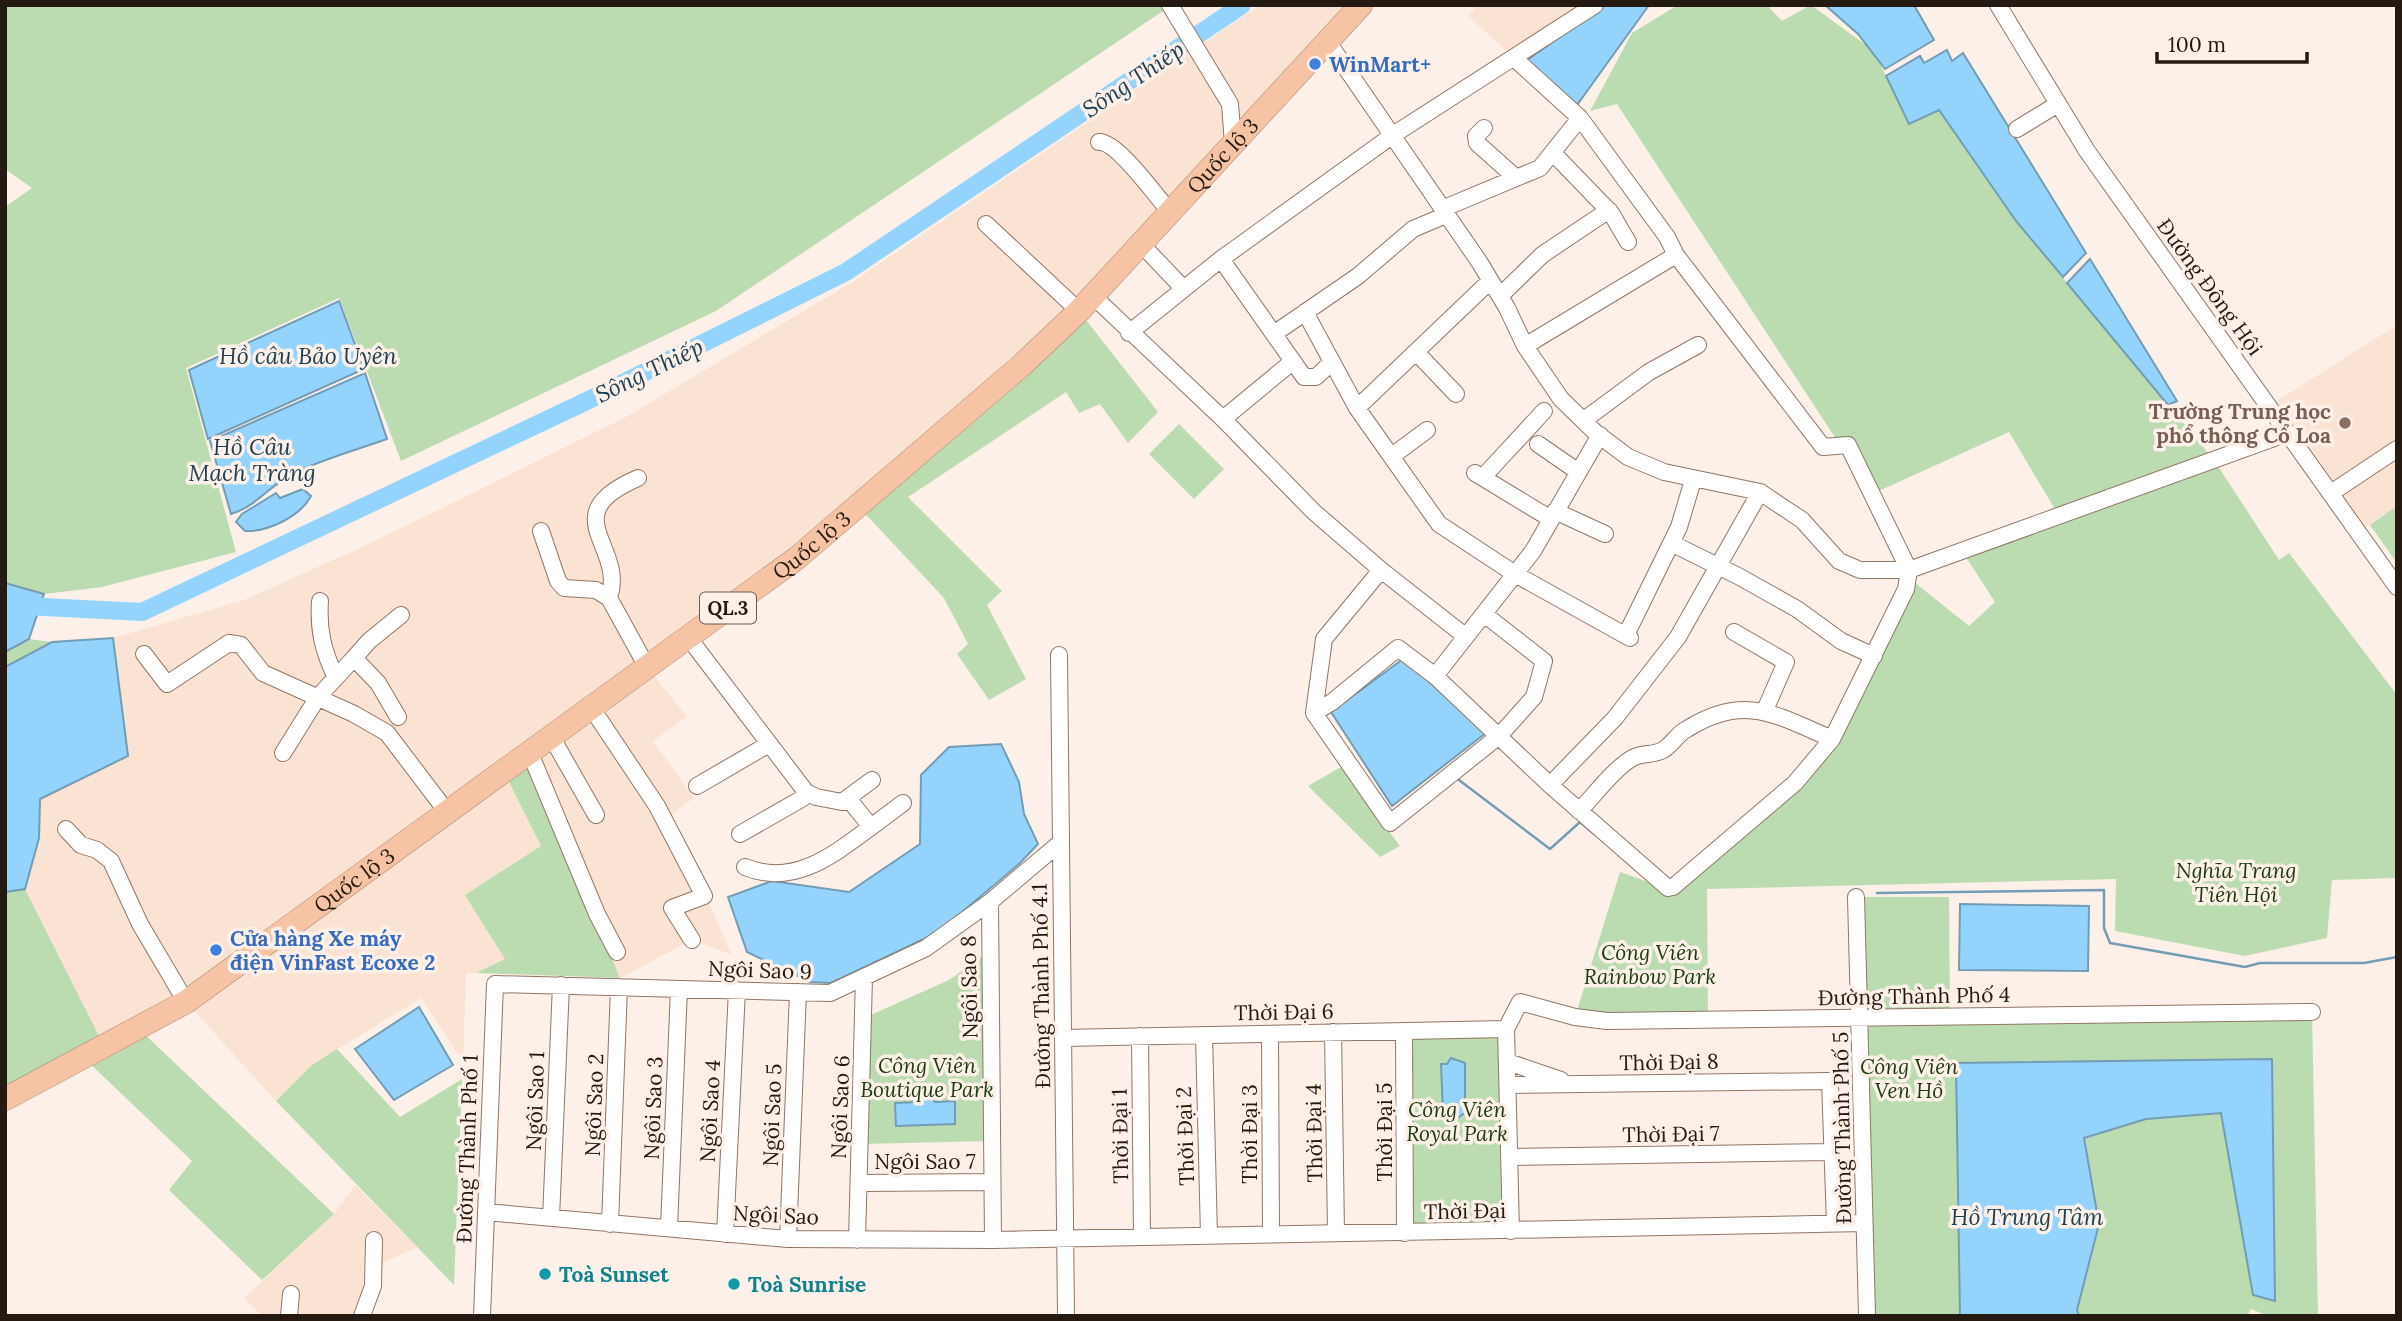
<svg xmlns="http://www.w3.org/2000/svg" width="2402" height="1321" font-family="Lora,serif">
  <rect width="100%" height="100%" fill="#fdf0e8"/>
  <path fill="#fbe3d4" d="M1260,5H1360L1093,296L648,668L687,717L653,741L694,798L670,815L732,955L692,940L620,978L530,754L504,772L541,846L506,959L476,973H466L463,1062L421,998L312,1065L276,1101L186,1002L104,1046L25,889L39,838L40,799L128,756L113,638L244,600L369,544L626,417L851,283Z
    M1478,5H1595L1514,58L1468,16Z
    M2397,325V446L2335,487L2277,401Z
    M2397,449V506L2359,532L2331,493Z
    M355,1185L417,1247L373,1268L362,1316H262L244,1298L334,1214Z"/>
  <path fill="#bbdbb0" d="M5,5H1172L716,311L401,461L339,298L186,368L236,552L102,587L44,594L5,583V207L32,188L5,169Z
    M1678,5H1767L1782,21L1811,5L1874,51L1909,124L1938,109L2016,221L2214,460L2279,560L2289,553L2397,695V878L2332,880L2327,938L2245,956L2115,931L2116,879L1707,889L1708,1020L1575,1017L1620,872L1668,889L1795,783L1832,739L1909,578L1969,626L1995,602L1962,551L2059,516L2009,432L1872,494L1617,104L1590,111L1632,33Z
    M1079,311L1158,412L1128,443L1100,404L1079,413L1066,392L908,497L1002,591L987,605L1026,679L989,700L957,654L968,644L944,598L858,506Z
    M1179,424L1224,469L1194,499L1149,454Z
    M2397,506V563L2370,525Z
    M29,639L52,642L5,667V652Z
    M530,753L620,978L476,973L505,959L465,895L541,846L504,772Z
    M1341,767L1400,846L1380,857L1308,786Z
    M25,889L104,1046L138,1028L334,1214L262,1280L169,1190L192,1161L84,1058L5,1099V892Z
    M1856,897H1949L1950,1015L2312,1012L2318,1316H2268L2251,1309L2247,1316H2079L2077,1310L2099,1224L2084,1138L2146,1119L2221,1113L2253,1294L2271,1059L1957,1063L1960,1316H1867Z
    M990,951L992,1141L860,1144L864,1018L949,980Z
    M1506,1029L1511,1231L1405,1233L1404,1031Z
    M337,1049L400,1117L462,1079L454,1285L276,1101L312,1065Z"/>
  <path fill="#94d4fc" stroke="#739cb6" stroke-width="2" d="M1605,5H1649L1577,105L1523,63Z
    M1825,5H1914L1934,40L1885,69L1858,34Z
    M1947,50L1952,61L1963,53L2086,253L2063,277L2016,221L1939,110L1909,124L1886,76L1920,56L1924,63Z
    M2090,259L2177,401L2168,405L2067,283Z
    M339,301L364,369L208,439L189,370Z
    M365,373L387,439C356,450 323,459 294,473C270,485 257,506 231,514L210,441Z
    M303,489L311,496C300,517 267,532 245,531L236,522L242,514L276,493L280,498Z
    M5,583L44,594L29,639L5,652Z
    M113,638L128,756L40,799L39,838L25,889L5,892V667L52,642Z
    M1403,659L1487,732L1392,806L1331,712Z
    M1001,744L1019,782L1024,814L1038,844L1020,863L948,924L924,939L831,983L810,982L747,952L728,897L772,881L849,892L920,844L921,775L949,747Z
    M1960,904L2089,906L2088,971L1959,970Z
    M419,1007L453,1065L394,1100L355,1049Z
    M1451,1058L1465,1063V1113L1454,1120L1443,1112L1441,1064H1447Z
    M2272,1059L2275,1301L2253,1295L2221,1113L2146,1119L2084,1138L2099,1224L2077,1310L2079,1316H1960L1956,1063Z
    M924,1096H929L935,1102L955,1101V1124L896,1126L895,1103L918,1102Z"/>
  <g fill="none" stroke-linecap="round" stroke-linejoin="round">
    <path stroke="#739cb6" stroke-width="2.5" d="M1459,780L1550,849L1580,822L1593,833
      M1877,893L2104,890V928L2110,943L2245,967L2260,963H2364L2397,957"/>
    <path stroke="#94d4fc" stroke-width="18" d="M5,605L142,612L593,398L846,272L1242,5"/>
    <g stroke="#927664" stroke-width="18">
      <path id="minor" d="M1170,5L1230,104L1233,144
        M1998,5L2087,151L2397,587
        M1328,42L1480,263L1507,308L1525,346L1561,399L1596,433L1628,457L1664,472L1760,492L1802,520L1839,561L1860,570H1909L2288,433
        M1514,58L1580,118L1667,237L1676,255L1823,447L1848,445L1909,570L1906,589L1832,739C1776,715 1745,693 1687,729C1677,734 1672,745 1663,750C1654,755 1646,753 1637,756C1619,762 1593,797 1579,811
        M1484,128L1476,136L1477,143L1515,177
        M2017,129L2058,104
        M1099,142C1117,141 1157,197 1170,212
        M1553,153L1611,213L1628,242
        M1442,209L1540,168L1580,118
        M986,224L1079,311
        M1141,244L1183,288
        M1221,259L1304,377H1316L1332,362
        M1093,296L1223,419L1314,512L1381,570L1465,636
        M1500,296L1542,255L1609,210
        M1305,312L1357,408L1439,524L1515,574L1630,638
        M1129,333L1221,259L1393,135L1595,5
        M1275,333L1358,276L1413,229L1446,215
        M1525,346L1676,255
        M1417,353L1456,394
        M1357,408L1490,281
        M1223,419L1292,362
        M1584,420L1649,372L1698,345
        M1538,444L1577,471
        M1392,456L1427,430
        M1475,473L1551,519
        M1483,477L1544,411
        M2331,493L2397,449
        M1555,511L1605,534
        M541,531L558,581L564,588L596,590L609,598L647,667
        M1671,543L1740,577L1797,609L1841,641L1874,656
        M1381,570L1324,639L1314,713L1390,823L1499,736L1534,697L1544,661L1484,614
        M609,598C627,546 552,515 638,478
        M320,601C318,630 323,650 335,676
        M1734,632L1786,662L1765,710
        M1626,635L1679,527L1693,480
        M688,637L806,792L816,797L842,802L872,780
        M144,654L167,684L229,643L241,645L263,673L354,714L387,733L447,812
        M1059,655L1066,1316
        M354,658L369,641L401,615
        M1435,676L1550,785L1668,888L1673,887L1795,783L1832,739
        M591,707L657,806L704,896L672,908L692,940
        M1314,713L1332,702L1398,648L1435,676L1533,551L1600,435
        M551,736L596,815
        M283,753L318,697L354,658L378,683L398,717
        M530,753L597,914L617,952
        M1550,785L1615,718L1678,637L1760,492
        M697,786L769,744
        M871,827L903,803
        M66,829L81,845L97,850L111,861L140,924L186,1002
        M740,834L803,798L806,792
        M745,867C794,887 833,855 871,827L851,802H842
        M1856,897L1867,1316
        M990,902L993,1240
        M1404,1031L1405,1233
        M1333,1032L1336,1233
        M1270,1034L1271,1234
        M1204,1035L1209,1236
        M1140,1036L1142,1236
        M1063,1038L1506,1029
        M1508,1062L1561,1080
        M1509,1085L1830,1081L1835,1224
        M1510,1157L1833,1152
        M859,1183L992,1182
        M486,1212L788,1239L993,1240L1864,1223
        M551,1218L561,985
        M610,1224L619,987
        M669,1228L679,989
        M1511,1231L1506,1029L1520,1002L1575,1017L1607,1021L2312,1012
        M725,1234L737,990
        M788,1239L798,992
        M857,1240L864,977
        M289,1316L291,1294
        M362,1316L373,1286L374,1240
        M482,1316L495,984L830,993L926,948L990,902L1061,842"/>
    </g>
    <g stroke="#ad8872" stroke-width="24">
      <g id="highway">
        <path id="s1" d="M5,1099L186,1002L797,558L1023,364L1079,311L1361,5"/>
      </g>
    </g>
    <use href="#minor" stroke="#fff" stroke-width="16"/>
    <use href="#highway" stroke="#f6c4a5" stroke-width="23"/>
  </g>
  <g fill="#3f7fe0" stroke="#fdf0e8" stroke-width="2.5">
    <circle cx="1315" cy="64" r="7"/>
    <circle cx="216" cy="950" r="7"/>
  </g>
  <circle fill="#8d6e63" stroke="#fdf0e8" stroke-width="2.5" cx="2345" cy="423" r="7"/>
  <g fill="#0f9aa8" stroke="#fdf0e8" stroke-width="2.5">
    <circle cx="545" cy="1274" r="7"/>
    <circle cx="734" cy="1284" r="7"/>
  </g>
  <g text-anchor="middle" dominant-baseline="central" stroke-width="7" stroke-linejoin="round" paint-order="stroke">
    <rect fill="#fdf0e8" stroke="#665a52" stroke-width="2" x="700" y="592.5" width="56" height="31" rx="5"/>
    <g font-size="19" font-weight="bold" fill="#251a12">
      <text x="728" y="608">QL.3</text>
    </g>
    <g font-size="21" font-weight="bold" fill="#366cbe" stroke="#fdf0e8" text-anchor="start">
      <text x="1329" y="64">WinMart+</text>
      <text x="230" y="938">Cửa hàng Xe máy<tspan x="230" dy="24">điện VinFast Ecoxe 2</tspan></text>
    </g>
    <g font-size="21" fill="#251a12" stroke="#fdf0e8">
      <text stroke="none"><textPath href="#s1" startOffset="1547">Quốc lộ 3</textPath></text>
      <text transform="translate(2210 287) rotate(54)">Đường Đông Hội</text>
      <text stroke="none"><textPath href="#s1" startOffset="980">Quốc lộ 3</textPath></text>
      <text stroke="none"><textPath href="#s1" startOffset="413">Quốc lộ 3</textPath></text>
      <text transform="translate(760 970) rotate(2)">Ngôi Sao 9</text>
      <text transform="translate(1041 986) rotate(-91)">Đường Thành Phố 4.1</text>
      <text transform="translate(969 987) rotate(-91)">Ngôi Sao 8</text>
      <text transform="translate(1914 996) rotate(-1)">Đường Thành Phố 4</text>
      <text transform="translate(1284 1012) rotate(-1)">Thời Đại 6</text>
      <text transform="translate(1669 1062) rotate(-1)">Thời Đại 8</text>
      <text transform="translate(535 1101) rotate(-88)">Ngôi Sao 1</text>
      <text transform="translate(594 1105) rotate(-88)">Ngôi Sao 2</text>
      <text transform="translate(840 1107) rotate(-88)">Ngôi Sao 6</text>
      <text transform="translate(653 1108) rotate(-88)">Ngôi Sao 3</text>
      <text transform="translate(710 1111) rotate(-87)">Ngôi Sao 4</text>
      <text transform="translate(772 1115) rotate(-88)">Ngôi Sao 5</text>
      <text transform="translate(1842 1128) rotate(-91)">Đường Thành Phố 5</text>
      <text transform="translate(1384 1132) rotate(-90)">Thời Đại 5</text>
      <text transform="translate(1314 1133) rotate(-91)">Thời Đại 4</text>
      <text transform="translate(1249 1134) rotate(-90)">Thời Đại 3</text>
      <text transform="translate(1671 1134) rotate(-1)">Thời Đại 7</text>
      <text transform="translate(1120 1136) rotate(-91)">Thời Đại 1</text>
      <text transform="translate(1185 1136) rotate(-92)">Thời Đại 2</text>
      <text transform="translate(467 1149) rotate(-88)">Đường Thành Phố 1</text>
      <text x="925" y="1161">Ngôi Sao 7</text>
      <text transform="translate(1465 1211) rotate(-1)">Thời Đại</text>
      <text transform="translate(776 1215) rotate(3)">Ngôi Sao</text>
    </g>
    <g font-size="21" font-weight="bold" fill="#785e54" stroke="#fdf0e8" text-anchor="end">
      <text x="2331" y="411">Trường Trung học<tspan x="2331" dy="24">phổ thông Cổ Loa</tspan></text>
    </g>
    <g font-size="21" font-style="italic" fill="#1b3c0d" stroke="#fdf0e8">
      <text x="2236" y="870">Nghĩa Trang<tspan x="2236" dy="24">Tiên Hội</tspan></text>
      <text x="1650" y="952">Công Viên<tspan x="1650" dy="24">Rainbow Park</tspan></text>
      <text x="927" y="1065">Công Viên<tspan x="927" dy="24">Boutique Park</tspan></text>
      <text x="1909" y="1066">Công Viên<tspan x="1909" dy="24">Ven Hồ</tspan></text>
      <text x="1457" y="1109">Công Viên<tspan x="1457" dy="24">Royal Park</tspan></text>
    </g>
    <g font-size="21" font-weight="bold" fill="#0d838f" stroke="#fdf0e8" text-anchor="start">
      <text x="559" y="1274">Toà Sunset</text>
      <text x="748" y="1284">Toà Sunrise</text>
    </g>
    <g font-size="23" font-style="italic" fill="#1d4155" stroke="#fdf0e8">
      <text transform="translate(1133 79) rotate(-34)">Sông Thiếp</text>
      <text x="308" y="355">Hồ câu Bảo Uyên</text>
      <text transform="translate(649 370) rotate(-26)">Sông Thiếp</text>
      <text x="252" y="446">Hồ Câu<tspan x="252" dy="26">Mạch Tràng</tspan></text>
      <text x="2027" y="1216">Hồ Trung Tâm</text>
    </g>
  </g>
  <rect width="2402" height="1321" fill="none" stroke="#251a12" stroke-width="14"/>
  <path d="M2157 52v10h150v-10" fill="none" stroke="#251a12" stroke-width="3.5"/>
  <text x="2168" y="52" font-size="21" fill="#251a12" stroke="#fdf0e8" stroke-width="5" paint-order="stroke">100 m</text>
</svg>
